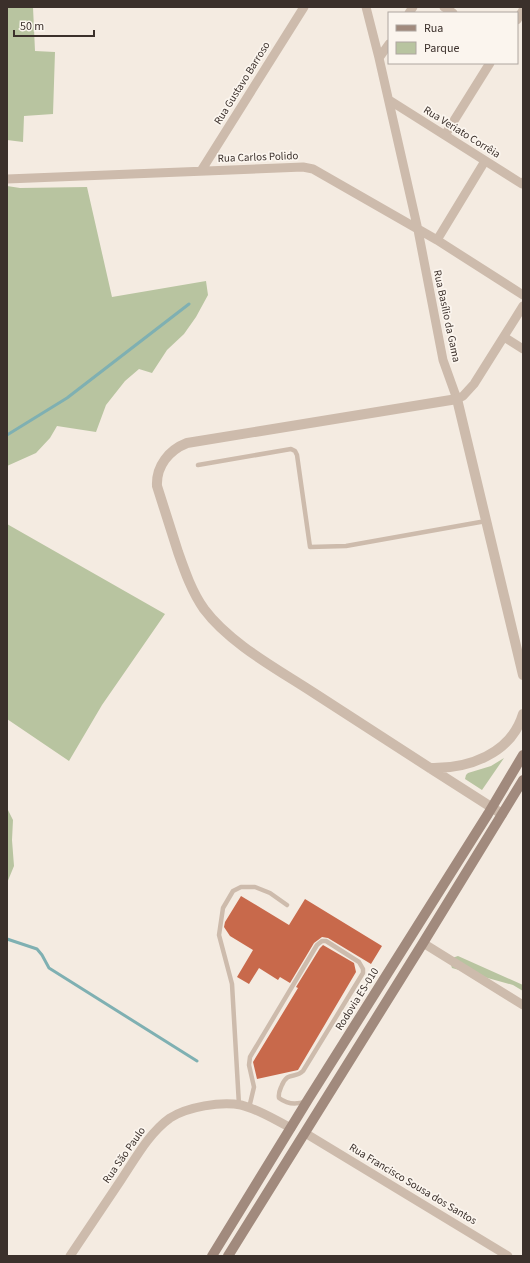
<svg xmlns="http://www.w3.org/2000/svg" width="530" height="1263" font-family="'Source Sans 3',sans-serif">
  <rect width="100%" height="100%" fill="#f4ebe1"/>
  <path fill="#b8c4a0" d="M7,7H33L35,51L55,52L53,114L24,116L23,142L7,140Z
    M7,186L20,188L87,187L112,297L206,281L208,295L196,317L184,334L167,350L152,373L139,369L125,381L106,405L96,432L57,426L50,438L36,453L7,466Z
    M7,524L165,614L102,705L69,761L7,719Z
    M504,758L482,790L465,779L466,775L468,773L491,766Z
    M7,808L13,820L12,840L14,866L7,883Z
    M458,956L523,985V991L513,985L452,968L449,959Z"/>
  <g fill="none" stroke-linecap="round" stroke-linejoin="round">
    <path stroke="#7fb0b2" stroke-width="3" d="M7,435L67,398L189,304
      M7,939L37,949L42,955L49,968L197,1061"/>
  </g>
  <path fill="#c8694b" d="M241,896L289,925L305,899L382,946L371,964L328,938L322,937L314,943L290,983L280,977L278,980L259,968L249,984L237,977L253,950L230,936L224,927L225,922Z
    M323,945L354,963L356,972L298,1070L257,1079L253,1062L298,988L296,987L320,948Z"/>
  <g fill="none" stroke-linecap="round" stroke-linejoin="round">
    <path stroke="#cdbbac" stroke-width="4.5" d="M198,465L291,449L295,451L297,455L310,547L346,546L486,521
      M239,1105L232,984L219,935L223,908L233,891L241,887H255L270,893L287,905
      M249,1108L254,1087L249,1065L250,1057L317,945L322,941H326L359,962L363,969V973L303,1071C295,1079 288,1071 282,1085C280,1090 278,1092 279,1098C287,1104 297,1105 306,1101"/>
    <path stroke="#cdbbac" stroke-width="9" d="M366,7L379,58L418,230L443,360L457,399L463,396L474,384L523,306
      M444,7L453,13
      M409,13L413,7
      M517,20L523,10
      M379,58L389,44
      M389,100L522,184L523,182
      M445,135L490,63
      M201,171L304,7
      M7,179L303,167L313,169L437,240L523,295
      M437,240L485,161
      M504,337L523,349
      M423,943L523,1005
      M305,1133L508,1256
      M70,1256C87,1231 104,1205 121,1180C135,1159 149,1133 170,1118C187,1107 221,1101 241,1105C258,1109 275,1120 291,1128"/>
    <path stroke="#cdbbac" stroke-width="10" d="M430,768C468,769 511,754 523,714
      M502,814C439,774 377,734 314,693C279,670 230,644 204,609C192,592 185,572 178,552C171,530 164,508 157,486C156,466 169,450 187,443L457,399L523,675"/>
    <path stroke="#a18a7d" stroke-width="10" d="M212,1256L309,1098L488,814L523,755
      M228,1256L423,943L523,780"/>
  </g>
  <g text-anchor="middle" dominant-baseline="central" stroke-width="3.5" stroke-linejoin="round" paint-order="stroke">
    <g font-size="11" fill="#3b302b" stroke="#fbf5ee">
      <text transform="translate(242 83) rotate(-58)">Rua Gustavo Barroso</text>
      <text transform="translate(462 132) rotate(32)">Rua Veriato Corrêia</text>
      <text transform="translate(258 157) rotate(-2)">Rua Carlos Polido</text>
      <text transform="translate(447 316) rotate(78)">Rua Basílio da Gama</text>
      <text transform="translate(357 999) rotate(-58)">Rodovia ES-010</text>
      <text transform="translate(124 1155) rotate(-55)">Rua São Paulo</text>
      <text transform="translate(413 1184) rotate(31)">Rua Francisco Sousa dos Santos</text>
    </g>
  </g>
  <rect width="530" height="1263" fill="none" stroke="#3b302b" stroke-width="16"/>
  <rect x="388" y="12" width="130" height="52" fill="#fbf5ee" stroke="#aea6a0"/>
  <rect x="396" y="25" width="20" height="6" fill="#a18a7d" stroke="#aea6a0"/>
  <text x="424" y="32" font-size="12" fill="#3b302b">Rua</text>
  <rect x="396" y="42" width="20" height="12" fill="#b8c4a0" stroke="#aea6a0"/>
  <text x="424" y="52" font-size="12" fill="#3b302b">Parque</text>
  <path d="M14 30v6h80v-6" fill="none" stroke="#3b302b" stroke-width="2"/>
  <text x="20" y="30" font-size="12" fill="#3b302b" stroke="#fbf5ee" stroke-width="3" paint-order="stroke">50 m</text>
</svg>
